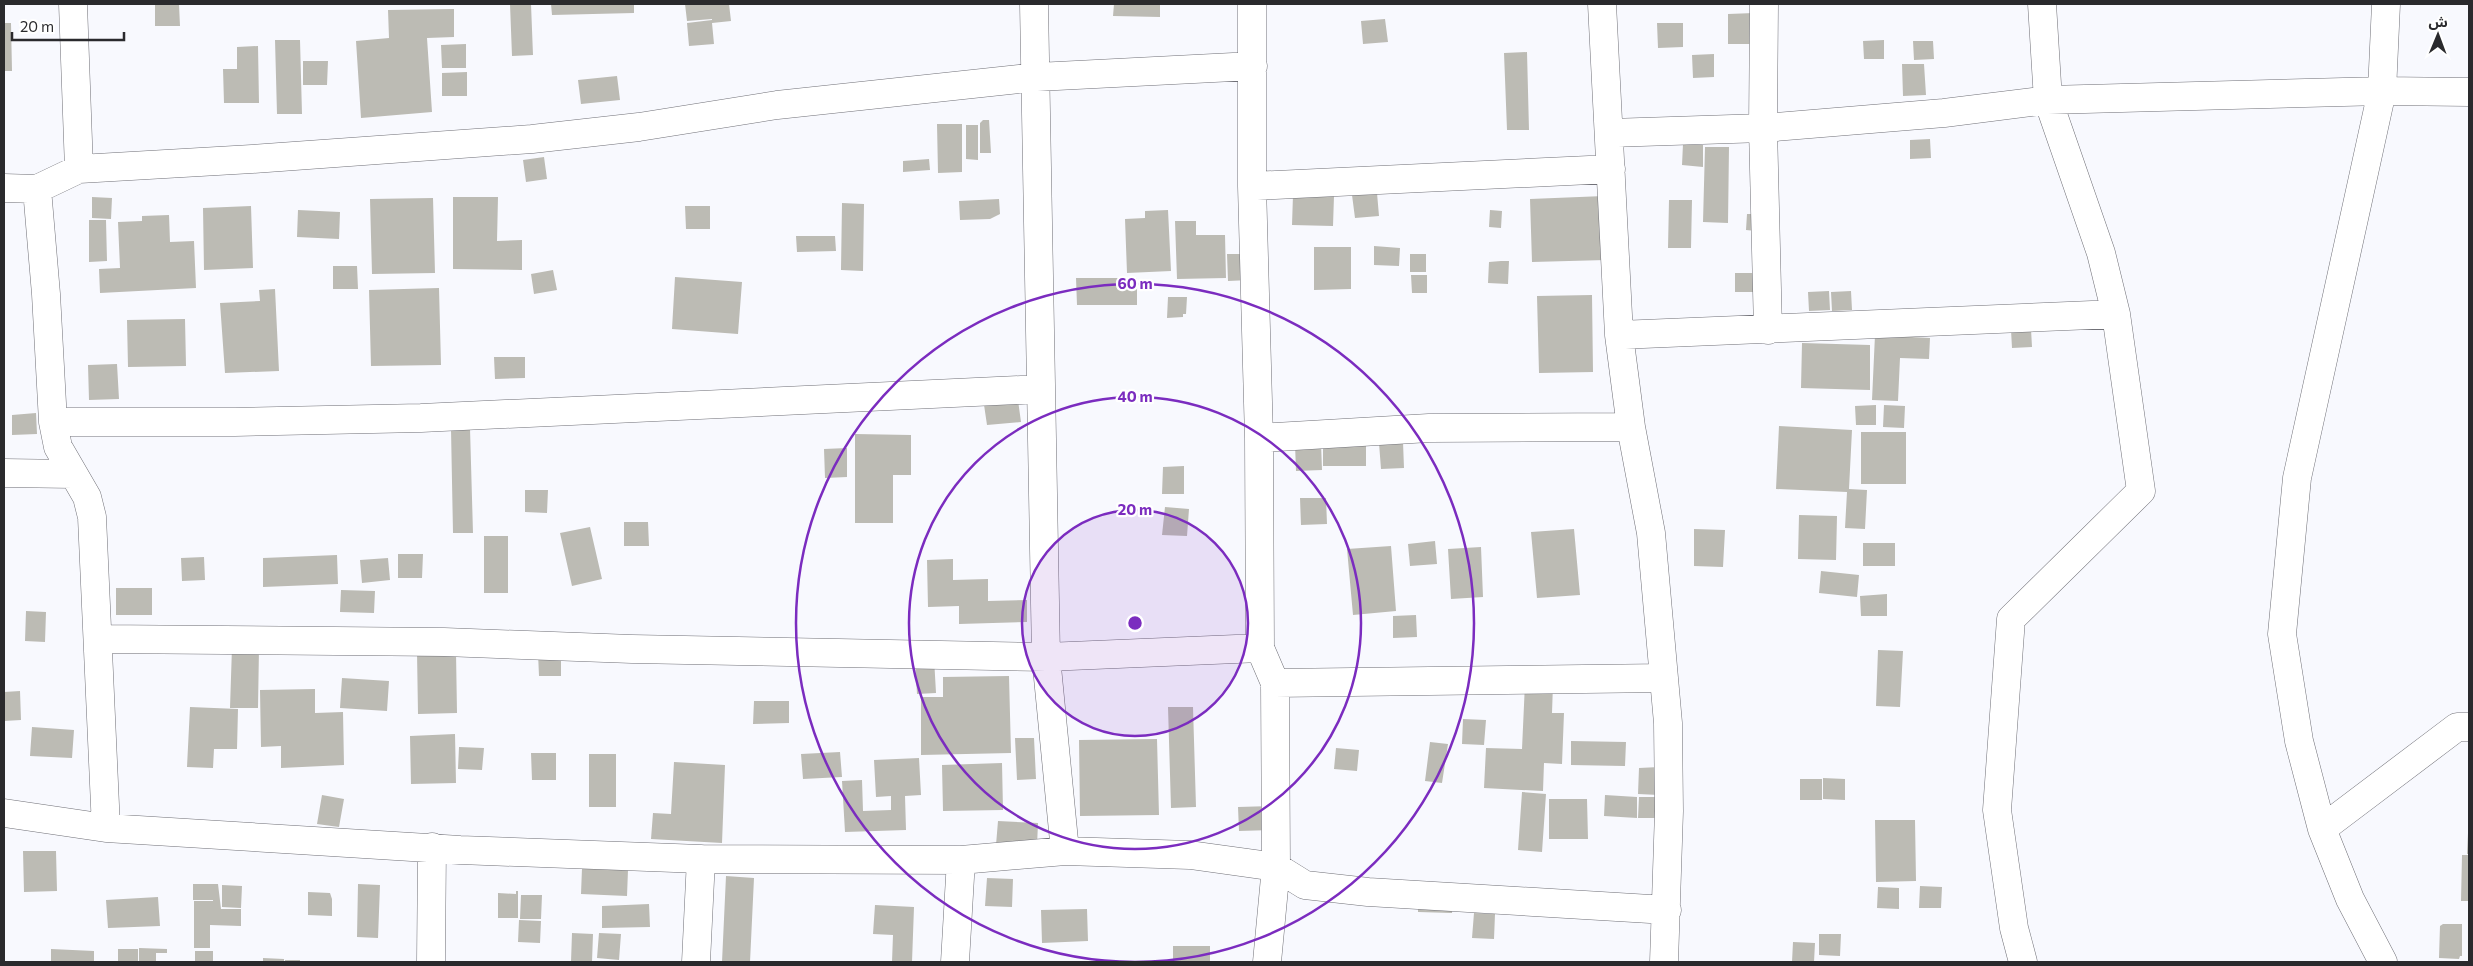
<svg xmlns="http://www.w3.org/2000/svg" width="2473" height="966" font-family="Commissioner,'Noto Sans Arabic',sans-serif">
  <rect width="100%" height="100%" fill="#f8f9fe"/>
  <path fill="#bcbbb4" d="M155,4H179L180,26H155Z
    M510,4H531L533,55L512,56Z
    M551,4H634V13L552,15Z
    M685,4H729L731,21L712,23L714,44L689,46L687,23L712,20V19L687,21Z
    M1114,4H1160V17L1113,16Z
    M454,9V37L427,38L432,112L361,118L356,41L389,38L388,10Z
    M1754,13L1755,44H1728V14Z
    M1385,19L1388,42L1363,44L1361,21Z
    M4,23H11L12,71H4Z
    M1657,23H1683V47L1658,48Z
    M275,40H300L302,114H277Z
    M1884,40V59H1864L1863,41Z
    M1913,41H1933L1934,59L1914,60Z
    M466,44V68H442L441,45Z
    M258,46L259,103H224L223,69H237V47Z
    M1527,52L1529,130H1507L1504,53Z
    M1714,54V77L1693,78L1692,55Z
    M303,61H328L327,85H303Z
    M1902,64H1924L1926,95L1903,96Z
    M467,72V96H442V73Z
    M617,76L620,100L581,104L578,80Z
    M983,120H989L991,153H980V123Z
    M937,124H962V172L938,173Z
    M966,125H978V160L966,159Z
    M1930,139L1931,158L1910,159V140Z
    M1683,144L1703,145V167L1682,165Z
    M1705,147H1729L1728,223L1703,222Z
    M544,157L547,179L526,182L523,160Z
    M929,159L930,170L903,172V161Z
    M1377,193L1379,216L1355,218L1352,195Z
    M1293,195L1334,196L1333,226L1292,225Z
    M1604,196L1606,260L1532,262L1530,199Z
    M92,197L112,198L111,219L92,218Z
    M453,197H498L497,241L522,240V270L453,269Z
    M433,198L435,273L372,274L370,199Z
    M999,199L1000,214L990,219L960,220L959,201Z
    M1669,200H1692L1691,248H1668Z
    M842,203L864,204L863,271L841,270Z
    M251,206L253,268L204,270L203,208Z
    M685,206H710V229H686Z
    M298,210L340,212L339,239L297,237Z
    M1168,210L1171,271L1127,273L1125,219L1145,218V211Z
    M1490,210L1502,211L1501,228L1489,227Z
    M1747,214H1756V231L1746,230Z
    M169,215L170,242L194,241L196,288L100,293L99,269L120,268L118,222L142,221V216Z
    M89,220H106L107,261L89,262Z
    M1175,221H1196V235H1225L1226,278L1177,279Z
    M796,236H835L836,251L797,252Z
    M1374,246L1400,248L1399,266L1374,265Z
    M1314,247H1351V289L1314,290Z
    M1227,254H1250V280L1228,281Z
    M1410,254H1426V272H1410Z
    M1501,261H1509L1508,284L1488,283L1489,262Z
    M333,266H357L358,289H333Z
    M553,270L557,290L534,294L531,274Z
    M1735,273H1755L1756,292H1735Z
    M1411,275H1427V293H1412Z
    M675,277L742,282L738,334L672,329Z
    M1076,278H1137V305H1077Z
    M439,288L441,365L371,366L369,290Z
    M275,289L279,371L225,373L220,303L260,301L259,290Z
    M1829,291L1830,310L1809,311L1808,292Z
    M1851,291L1852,310L1832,311L1831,292Z
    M1592,295L1593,372L1539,373L1537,296Z
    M1168,297H1187L1186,314H1183V317L1167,318Z
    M185,319L186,366L128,367L127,320Z
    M2031,329L2032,347L2012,348L2011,330Z
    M1875,335L1930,338L1929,359L1900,358L1898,401L1872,400Z
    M1802,343L1870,345V390L1801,388Z
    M494,357H525V378L495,379Z
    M117,364L119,399L89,400L88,365Z
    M1017,393L1021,422L987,425L983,398Z
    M1876,405V425H1856L1855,406Z
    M1884,405L1905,406L1904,428L1883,427Z
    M36,413L37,434L12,435V415Z
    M1779,426L1852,430L1849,489L1867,490L1865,529L1845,528L1847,492L1776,489Z
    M470,428L473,533H453L451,429Z
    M1861,432H1906V484H1861Z
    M855,434L911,435V475H893V523H855Z
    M1403,442L1404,468L1381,469L1379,443Z
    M1321,443L1322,470L1296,471L1295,444Z
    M1323,445H1366V466H1323Z
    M847,448V477L825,478L824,449Z
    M1184,466V494H1162L1163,467Z
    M525,490H548L547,513L525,512Z
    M1300,498H1326L1327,524L1301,525Z
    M1165,507L1189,509L1187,536L1162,535Z
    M1799,515L1837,516L1836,560L1798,559Z
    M624,522H648L649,546H624Z
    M590,527L602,579L572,586L560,533Z
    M1574,529L1580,595L1537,598L1531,532Z
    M1694,529L1725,530L1723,567L1694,566Z
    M484,536H508V593H484Z
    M1435,541L1437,564L1410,566L1408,544Z
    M1863,543H1895V566H1863Z
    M1391,546L1396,611L1353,615L1347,549Z
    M1481,547L1483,597L1451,599L1448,549Z
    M398,554H423L422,578H398Z
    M337,555L338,584L263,587V558Z
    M204,557L205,580L182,581L181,558Z
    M388,558L390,580L362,583L360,560Z
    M953,559V580L988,579V601L1027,600V622L959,624V606L928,607L927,560Z
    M1821,571L1859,575L1857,597L1819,593Z
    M116,588H152V615H116Z
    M341,590L375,591L374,613L340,612Z
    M1887,594V616H1861L1860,596Z
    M26,611L46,612L45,642L25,641Z
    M1416,615L1417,637L1393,638V616Z
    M232,647L259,648L258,708H230Z
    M1878,650L1903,651L1900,707L1876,706Z
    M417,652H456L457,713L418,714Z
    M561,652V676H539L538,653Z
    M934,658L936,693L917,694L915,659Z
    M1009,676L1011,753L921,755V697H943V677Z
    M342,678L389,681L387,711L340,708Z
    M1525,683L1553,684L1552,713H1564L1562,764L1544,763L1543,791L1484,788L1486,748L1522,749Z
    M315,689V713L343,712L344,765L281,768V746L261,747L260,690Z
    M20,691L21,720L4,721V692Z
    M754,701H789V723L753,724Z
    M190,707L238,709L237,749H214L213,768L187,767Z
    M1168,707H1193L1196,807L1171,808Z
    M1463,719L1486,720L1484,745L1462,744Z
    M32,727L74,730L72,758L30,756Z
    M455,734L456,783L411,784L410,736Z
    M1015,738H1034L1036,779L1017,780Z
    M1157,739L1159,815L1080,816L1079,740Z
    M1571,741L1626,742L1625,766L1571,765Z
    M1430,742L1448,744L1442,783L1425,781Z
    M459,747L484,748L482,770L458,769Z
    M1336,748L1359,750L1357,771L1334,769Z
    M840,752L842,777L803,779L801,754Z
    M531,753H556V780H532Z
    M589,754H616V807H589Z
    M919,758L921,795L905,796L906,830L845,832L842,781L862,780L863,811L891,810V796L876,797L874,760Z
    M674,762L725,765L722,843L651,839L653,813L671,814Z
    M1002,763L1003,810L943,811L942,765Z
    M1659,767V795L1638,794L1639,768Z
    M1823,778L1845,779V800L1823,799Z
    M1800,779H1822V800H1800Z
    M1522,792L1546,794L1542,852L1518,850Z
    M322,795L344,799L339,827L317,824Z
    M1605,795L1637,797V818L1604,816Z
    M1639,797H1660V818H1638Z
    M1549,799H1587L1588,839H1549Z
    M1272,806L1273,830L1239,831L1238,807Z
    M1875,820H1915L1916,881L1876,882Z
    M998,821L1038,823L1037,846L996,845Z
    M2468,833H2469V854H2467Z
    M23,851H56L57,891L24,892Z
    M2462,855H2469V901H2461Z
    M582,868L628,870L627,896L581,894Z
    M726,876L754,878L750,962H722Z
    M987,878L1013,879L1012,907L985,906Z
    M193,884H218L221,909H241V926L210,925V948H194V901H213V900H193Z
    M358,884L380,885L378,938L357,937Z
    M222,885L242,886L241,908L222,907Z
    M1920,886L1942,887L1941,908H1919Z
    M1878,887L1899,888V909L1877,908Z
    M516,891H518V918H498V893L516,894Z
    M308,892L330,893L332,899V916L308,915Z
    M521,895H542L541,919H520Z
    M158,897L160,926L108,928L106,900Z
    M1418,898L1453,899L1452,913L1418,912Z
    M649,904L650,927L602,928V906Z
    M875,905L914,907L912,962H892L893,935L873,934Z
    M1087,909L1088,941L1042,943L1041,910Z
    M1474,913L1495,914L1494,939L1472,938Z
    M519,920L541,921L540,943L518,942Z
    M2443,924H2462V956H2460L2459,959L2439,958L2440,926Z
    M572,933L593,934L592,962H571Z
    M599,933L621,934L619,960L597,958Z
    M1819,934H1841L1840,956L1819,955Z
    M1793,942L1815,943L1814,962H1792Z
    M1173,946H1210V962H1173Z
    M139,948L167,949V953H156V962H139Z
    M51,949L94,951V962H51Z
    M118,949H138V962H118Z
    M195,951H213V962H195Z
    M263,958L284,959V962H263Z
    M285,960H300V962H285Z"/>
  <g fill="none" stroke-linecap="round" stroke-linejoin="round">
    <g stroke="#707077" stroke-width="29">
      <path id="street" d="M73,4L79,169
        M1034,4L1046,657L1065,851
        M1252,4V186L1259,438L1260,648L1275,683L1276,867L1267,962
        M1602,4L1619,335L1631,427L1651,533L1668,723L1669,811L1664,962
        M1764,4L1763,128L1768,330
        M1610,133L1763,128L1944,113L2048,100L2382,91L2469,92
        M1252,186L1611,169
        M4,188L37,189L79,169L252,159L532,139L639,127L777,105L1037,77L1253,66
        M37,189L46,294L53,422L58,447L87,497L92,517L106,828
        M1619,335L2116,314
        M53,422H235L421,418L1041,389
        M1259,438L1429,428L1631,427
        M4,473L73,474
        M99,639L444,642L632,649L1046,657L1260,648
        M1275,683L1664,678
        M4,813L106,828L460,850L701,859L696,962
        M2322,829L2457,727H2469
        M701,859L961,860L1065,851L1190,855L1276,867L1305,885L1368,892L1667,910
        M431,962L432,847
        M955,962L961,860
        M2023,962L2014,928L1997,810L2011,619L2141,491L2116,314L2101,253L2048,100L2042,4
        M2383,962L2350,899L2322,829L2299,741L2282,634L2297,478L2382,91L2386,4"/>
    </g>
    <use href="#street" stroke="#fff" stroke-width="28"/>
  </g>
  <circle cx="1135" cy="623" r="113" fill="#7b2cbf" fill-opacity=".12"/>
  <g fill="none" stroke="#7b2cbf" stroke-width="2.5">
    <circle cx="1135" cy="623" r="113"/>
    <circle cx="1135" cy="623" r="226"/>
    <circle cx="1135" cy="623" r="339"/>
  </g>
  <circle cx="1135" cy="623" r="8" fill="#7b2cbf" stroke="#fff" stroke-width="2.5"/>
  <g font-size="15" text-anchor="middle" font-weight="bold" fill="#7b2cbf" stroke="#fff" stroke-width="4.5" stroke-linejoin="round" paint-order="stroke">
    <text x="1135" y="289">60 m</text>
    <text x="1135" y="402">40 m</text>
    <text x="1135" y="515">20 m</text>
  </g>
  <rect width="2473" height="966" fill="none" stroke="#2a2a2d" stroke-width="10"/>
  <g transform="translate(2438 35) rotate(1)" stroke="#ffffff" stroke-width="4" paint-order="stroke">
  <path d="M0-4L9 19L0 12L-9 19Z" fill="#2a2a2d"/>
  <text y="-8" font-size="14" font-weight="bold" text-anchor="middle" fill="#2a2a2d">ش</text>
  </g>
  <path d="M12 32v8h112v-8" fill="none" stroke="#2a2a2d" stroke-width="2.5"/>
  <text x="20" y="32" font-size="15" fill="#2a2a2d" stroke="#ffffff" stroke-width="4" paint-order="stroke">20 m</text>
</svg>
